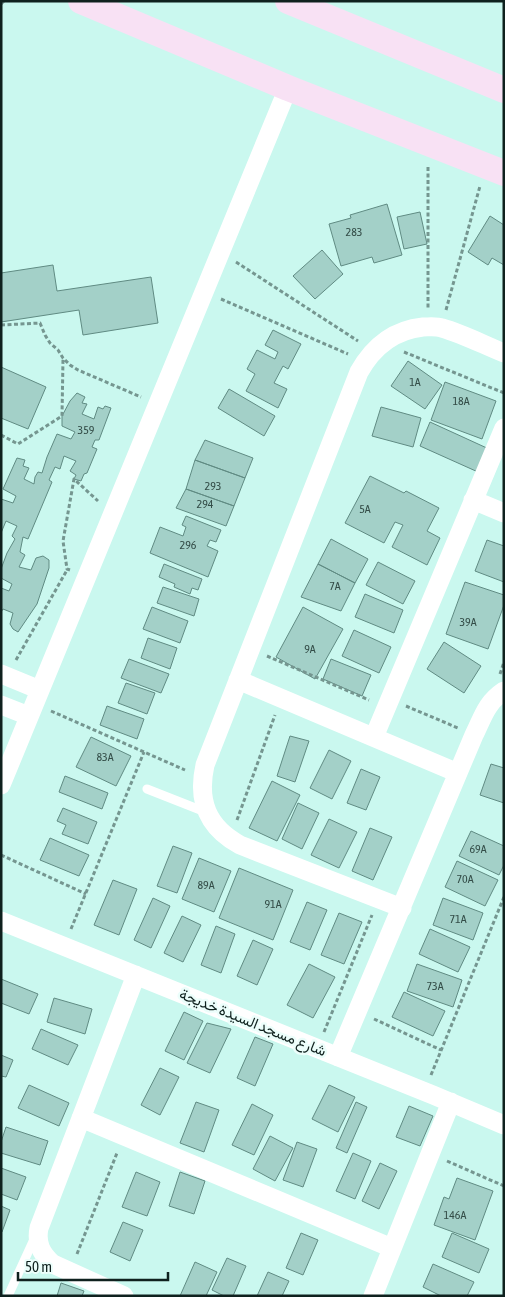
<svg xmlns="http://www.w3.org/2000/svg" width="505" height="1297" font-family="'Asap Condensed',Vazirmatn,sans-serif">
  <rect width="100%" height="100%" fill="#caf8ef"/>
  <path fill="#a3d0c8" stroke="#608b83" d="M387,204L402,255L374,263L372,257L341,266L329,224L351,218L350,215Z
    M420,212L427,244L404,249L397,217Z
    M490,216L504,225V265L492,258L488,265L468,252Z
    M322,250L343,274L315,299L293,276Z
    M53,265L57,291L151,277L158,323L83,335L79,310L1,322V273Z
    M273,330L301,344L288,369L283,366L274,383L287,389L278,408L246,391L255,374L247,369L257,350L275,359L278,352L265,345Z
    M408,361L442,385L425,409L391,386Z
    M1,367L46,387L28,429L1,418Z
    M445,382L496,401L482,439L431,420Z
    M229,389L275,416L264,436L218,408Z
    M77,393L85,397L82,403L87,404L82,414L94,419L98,407L103,409L105,406L111,408L99,440H95L92,447L97,449L87,473L84,474L81,481L74,479L76,475L70,471L76,461L64,456L60,469L55,467L49,480L52,482L28,539L23,537L20,552L25,555L19,567L31,570L36,558L43,556L49,560V568L37,604L18,632L13,629L10,624L13,613L3,609L1,612V588L9,591L12,584L1,578V569L7,553L15,539L12,536L17,526L6,521L1,533V499L13,503L16,496L3,489L17,458L25,460L23,466L29,468L24,479L34,484L35,477L38,472L42,473L47,457L57,434L71,439L75,432L62,426V416L70,401Z
    M381,407L421,418L413,447L372,436Z
    M430,422L489,449L478,472L420,446Z
    M205,440L253,458L245,478L195,460Z
    M195,460L245,478L234,506L186,489Z
    M370,476L404,493L406,491L439,508L427,531L440,538L427,565L392,547L403,525L395,522L384,543L345,523Z
    M186,489L234,506L226,526L176,508Z
    M186,516L221,530L216,542L210,540L207,546L218,551L208,577L150,553L160,527L183,536L186,527L182,525Z
    M331,539L368,559L355,583L318,564Z
    M487,540L504,546V582L475,571Z
    M378,562L415,581L403,604L366,585Z
    M164,564L202,579L198,590L192,588L190,594L174,587L175,584L159,577Z
    M318,564L355,583L341,611L301,597Z
    M465,582L504,595V605L488,649L446,634Z
    M163,587L199,599L194,616L157,603Z
    M365,594L403,610L394,633L355,617Z
    M152,607L188,621L180,643L143,629Z
    M303,607L343,629L315,679L276,657Z
    M354,630L391,647L379,673L342,656Z
    M148,638L177,648L170,669L141,658Z
    M444,642L481,666L464,693L427,669Z
    M129,659L169,674L161,693L121,678Z
    M331,659L371,675L362,696L323,679Z
    M126,683L155,693L147,714L118,703Z
    M107,706L144,719L137,739L100,725Z
    M290,736L309,741L295,782L277,776Z
    M91,737L131,756L116,786L76,767Z
    M329,750L351,761L332,799L310,788Z
    M491,764L504,768V803L480,795Z
    M361,769L380,777L366,810L347,803Z
    M65,776L108,793L102,809L59,792Z
    M272,781L300,795L277,841L249,828Z
    M298,803L319,813L302,849L282,839Z
    M63,808L97,822L88,844L62,834L66,825L57,821Z
    M329,819L357,832L339,868L311,855Z
    M370,828L392,837L373,880L352,871Z
    M471,831L504,846V865L499,875L459,856Z
    M50,838L89,855L79,876L40,860Z
    M173,846L192,853L177,893L157,886Z
    M199,858L231,871L214,912L182,899Z
    M457,861L498,880L485,906L445,887Z
    M239,868L293,890L273,940L219,918Z
    M113,880L137,889L119,935L94,925Z
    M153,898L170,906L151,948L134,940Z
    M443,898L483,913L473,940L433,925Z
    M307,902L327,910L310,950L290,942Z
    M339,913L362,922L344,964L321,955Z
    M182,916L201,925L183,962L164,953Z
    M216,926L235,934L221,973L201,965Z
    M430,929L470,947L458,972L419,954Z
    M253,940L273,949L257,985L237,976Z
    M309,964L335,977L313,1018L287,1005Z
    M417,964L462,980L453,1007L407,991Z
    M1,979L38,994L29,1014L1,1003Z
    M404,992L445,1011L433,1036L392,1017Z
    M54,998L92,1009L85,1034L47,1022Z
    M184,1012L203,1021L184,1060L165,1051Z
    M207,1023L231,1029L210,1073L187,1063Z
    M41,1029L78,1045L68,1065L32,1049Z
    M255,1037L273,1044L255,1086L237,1078Z
    M1,1055L13,1060L6,1077L1,1076Z
    M160,1068L179,1077L160,1115L141,1105Z
    M29,1085L69,1103L59,1126L18,1108Z
    M329,1085L355,1097L338,1132L312,1119Z
    M196,1102L219,1110L204,1152L180,1143Z
    M356,1102L367,1107L347,1153L336,1148Z
    M252,1104L273,1115L254,1155L232,1145Z
    M409,1106L433,1116L420,1146L396,1137Z
    M6,1127L48,1141L40,1165L1,1153V1142Z
    M270,1136L293,1148L275,1181L253,1169Z
    M297,1142L317,1149L303,1187L283,1180Z
    M353,1153L371,1161L355,1199L336,1191Z
    M380,1163L397,1171L379,1209L362,1201Z
    M1,1168L26,1177L17,1200L1,1194Z
    M136,1172L160,1182L147,1216L122,1207Z
    M180,1172L205,1181L194,1214L169,1206Z
    M457,1178L493,1191L475,1240L434,1225L444,1197L449,1199Z
    M1,1206L10,1210L2,1232H1Z
    M123,1222L143,1230L130,1261L110,1252Z
    M301,1233L318,1240L303,1275L286,1268Z
    M452,1233L489,1249L479,1273L442,1257Z
    M227,1258L246,1266L233,1296H224L212,1290Z
    M195,1262L217,1272L206,1296H180Z
    M433,1264L474,1282L467,1296H441L423,1287Z
    M268,1272L289,1281L282,1296H257Z
    M61,1283L84,1291L82,1296H57Z"/>
  <g fill="none" stroke-linecap="round" stroke-linejoin="round">
    <path stroke="#759690" stroke-width="3" stroke-dasharray="4 2.5" stroke-linecap="butt" d="M1,4L4,1
      M428,167V308
      M236,262L358,341
      M221,299L348,354
      M446,310L480,186
      M1,325L40,323L45,335L50,343L58,350L63,358L70,365L78,370L141,397
      M404,352L504,393
      M1,435L18,444L62,416L63,359
      M70,570L67,569L63,541L74,479L98,501
      M267,656L369,700
      M16,660L67,570
      M500,674L504,662
      M406,706L458,728
      M51,711L185,770
      M237,820L275,715
      M1,855L86,894
      M71,929L144,752
      M374,1019L441,1050
      M324,1032L372,915
      M431,1075L504,897
      M447,1161L504,1186
      M77,1254L117,1153"/>
    <path stroke="#fff" stroke-width="9" d="M147,789L208,813
      M8,1296L35,1237"/>
    <path stroke="#fff" stroke-width="19" d="M473,500L504,513
      M1,674L40,690
      M238,680L458,773
      M1,705L29,716
      M374,737L504,428
      M1,785L288,88
      M402,908L240,845C207,827 197,801 205,765L359,372C373,347 394,330 423,327C429,327 436,326 442,328C463,334 484,345 504,353
      M1,921L433,1095L504,1125
      M338,1057L474,735C483,717 486,703 504,691
      M81,1118L392,1248
      M124,1296L53,1264C41,1254 36,1243 39,1228L136,975
      M373,1296L451,1102"/>
    <path stroke="#f8e1f4" stroke-width="26" d="M81,1L288,88L504,173
      M288,1L504,90"/>
  </g>
  <g text-anchor="middle" dominant-baseline="central" stroke-width="5" stroke-linejoin="round" paint-order="stroke">
    <g font-size="12" fill="#344d48">
      <text x="354" y="232">283</text>
      <text x="415" y="382">1A</text>
      <text x="461" y="401">18A</text>
      <text x="86" y="430">359</text>
      <text x="213" y="486">293</text>
      <text x="205" y="504">294</text>
      <text x="365" y="509">5A</text>
      <text x="188" y="545">296</text>
      <text x="335" y="586">7A</text>
      <text x="468" y="622">39A</text>
      <text x="310" y="649">9A</text>
      <text x="105" y="757">83A</text>
      <text x="478" y="849">69A</text>
      <text x="465" y="879">70A</text>
      <text x="206" y="885">89A</text>
      <text x="273" y="904">91A</text>
      <text x="458" y="919">71A</text>
      <text x="435" y="986">73A</text>
      <text x="455" y="1215">146A</text>
    </g>
    <g font-size="15" fill="#0f211e" stroke="#ecfefb">
      <text transform="translate(253 1022) rotate(22)">شارع مسجد السيدة خديجة</text>
    </g>
  </g>
  <rect width="505" height="1297" fill="none" stroke="#0f211e" stroke-width="5"/>
  <path d="M18 1272v8h150v-8" fill="none" stroke="#0f211e" stroke-width="2.5"/>
  <text x="25" y="1272" font-size="15" fill="#0f211e" stroke="#ecfefb" stroke-width="4" paint-order="stroke">50 m</text>
</svg>
